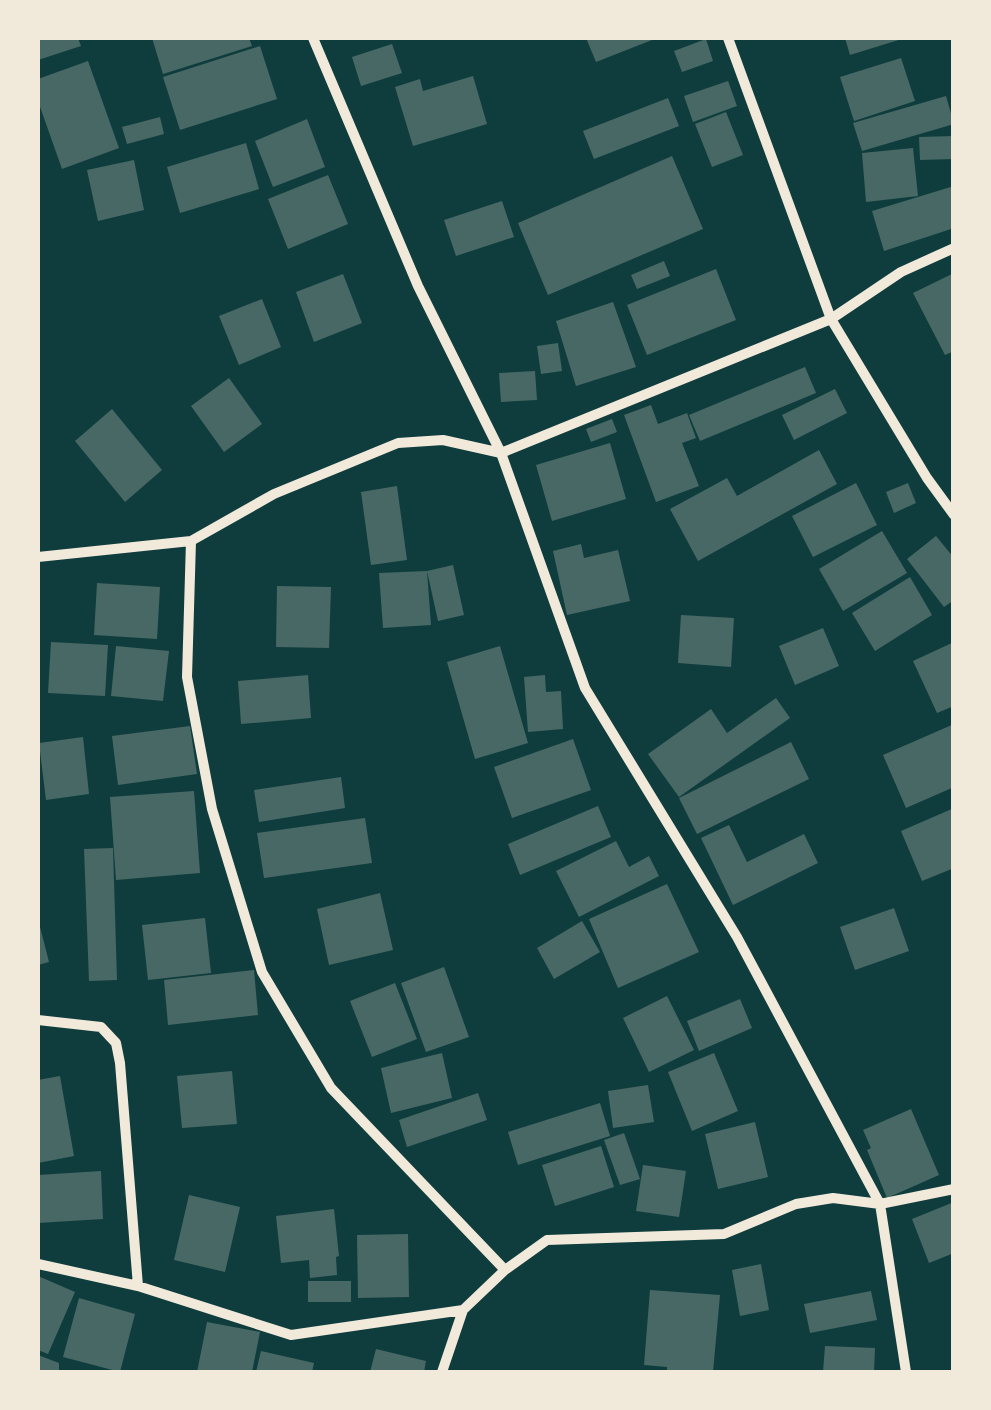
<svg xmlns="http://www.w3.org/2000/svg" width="991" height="1410" font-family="'Varela Round',sans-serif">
  <rect width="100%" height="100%" fill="#0f3d3e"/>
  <path fill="#486865" d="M38,38H78L81,46L38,60Z
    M152,38H249L252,46L163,74Z
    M586,38H657L596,62Z
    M845,38H905L850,55Z
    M706,39L713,61L682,72L674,51Z
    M392,44L402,73L361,86L352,57Z
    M260,46L277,99L180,130L163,77Z
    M901,58L915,101L854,121L840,77Z
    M88,61L119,148L62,169L38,101V79Z
    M473,76L487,124L413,146L395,87L420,79L423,91Z
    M728,81L737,106L693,122L684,96Z
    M946,96L954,124L862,151L853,123Z
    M668,98L679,126L594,159L583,131Z
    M726,112L743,155L712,167L695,124Z
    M160,117L164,134L127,144L122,127Z
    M307,119L325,167L273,187L255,141Z
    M954,136V159L920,160L919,137Z
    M246,143L259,189L180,213L167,167Z
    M913,148L918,196L866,202L862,153Z
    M672,156L703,229L548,295L518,223Z
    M134,160L144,210L98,221L87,170Z
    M328,175L348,224L288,249L268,199Z
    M954,186V218L951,219L954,228L884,251L872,211Z
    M502,201L514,237L456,256L444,220Z
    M664,261L670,276L637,289L631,275Z
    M716,269L736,320L647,355L627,305Z
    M954,273V351L945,355L913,293Z
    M343,274L362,323L314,342L296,292Z
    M262,299L281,347L239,365L219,316Z
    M613,302L636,367L576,386L556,321Z
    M558,343L562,371L541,374L537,346Z
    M805,367L816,393L700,441L689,415Z
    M535,371L537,400L501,402L499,373Z
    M229,378L262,424L224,452L191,406Z
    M835,389L847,413L794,440L782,415Z
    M651,405L658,424L687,413L696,438L682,443L699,486L656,502L624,415Z
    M112,409L162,470L125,502L75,441Z
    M612,419L617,432L591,442L586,429Z
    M610,443L626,499L552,521L536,465Z
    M819,450L837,484L698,561L670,509L727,478L737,496Z
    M856,483L877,525L813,557L792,516Z
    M908,483L916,503L894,513L886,492Z
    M397,486L407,560L371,565L361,492Z
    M882,531L907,573L843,611L819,569Z
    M936,536L954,558V600L944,607L907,559Z
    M581,544L584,558L618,550L630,601L567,615L553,551Z
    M453,565L464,615L438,621L427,571L431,625L383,628L379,573L427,571Z
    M910,577L932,615L875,651L852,613Z
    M97,583L160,587L157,639L94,635Z
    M277,586L331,587L329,648L276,647Z
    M681,615L734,618L731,667L678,663Z
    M823,628L839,666L795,685L779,646Z
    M51,642L108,645L105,696L48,693Z
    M954,642V706L937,713L913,661Z
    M116,646L169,651L163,701L111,696Z
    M500,646L528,743L475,759L447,662Z
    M308,675L311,718L241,724L238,681Z
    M545,675L546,692L561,691L563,729L528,732L524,677Z
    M776,698L790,718L679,797L648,754L711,709L727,733Z
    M954,724V787L906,808L883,755Z
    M190,726L197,774L118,785L112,736Z
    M83,737L89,794L46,800L39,743Z
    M573,739L591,790L512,818L494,767Z
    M791,742L809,779L697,834L679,798Z
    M341,777L345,808L259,822L254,790Z
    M194,791L200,873L116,880L110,797Z
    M598,806L611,837L520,875L508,844Z
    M954,808V868L922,881L901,831Z
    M365,818L372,863L264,878L257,833Z
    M729,825L747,862L804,834L818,863L733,905L701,838Z
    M616,841L629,867L649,856L659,876L579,917L556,871Z
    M113,848L117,980L89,981L84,849Z
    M667,884L699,952L618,988L589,919Z
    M380,893L393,950L329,965L317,909Z
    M894,908L909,951L855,970L840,927Z
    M205,918L211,973L148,980L142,925Z
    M38,919L49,962L38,965Z
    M582,921L600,952L554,979L537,948Z
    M444,967L469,1037L426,1052L401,983Z
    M254,970L258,1015L168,1025L164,980Z
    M395,983L417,1039L372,1057L350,1001Z
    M667,996L694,1050L649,1072L623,1018Z
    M740,999L752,1028L699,1051L687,1021Z
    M442,1053L452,1098L391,1113L381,1068Z
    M714,1053L738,1111L692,1131L668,1072Z
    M232,1071L237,1124L182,1128L177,1076Z
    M60,1076L74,1156L38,1163V1080Z
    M648,1085L654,1122L613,1128L608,1091Z
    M478,1093L487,1120L407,1147L399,1120Z
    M600,1103L610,1136L518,1165L508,1132Z
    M911,1109L939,1175L887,1198L867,1150L871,1148L863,1130Z
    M755,1122L768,1177L718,1189L705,1134Z
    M624,1133L640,1179L620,1185L604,1140Z
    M601,1146L614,1187L555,1206L542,1165Z
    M643,1165L686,1171L679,1217L636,1211Z
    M101,1171L103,1219L38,1223V1175Z
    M189,1195L240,1207L225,1272L174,1260Z
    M954,1202V1253L929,1263L912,1219Z
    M334,1209L339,1256L336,1257L337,1275L310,1278L309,1260L281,1263L276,1216Z
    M408,1234L409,1297L358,1298L357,1235Z
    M761,1264L769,1310L740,1316L732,1270Z
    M38,1276L75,1292L48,1354L38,1350Z
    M308,1281H351V1302H308Z
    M650,1290L720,1295L713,1372H667V1367L644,1365Z
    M871,1291L877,1320L810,1333L804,1304Z
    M79,1298L135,1314L120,1372L63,1357Z
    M207,1322L260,1332L252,1372H197Z
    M825,1346L875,1348L874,1372H823Z
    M376,1349L426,1361L424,1372H370Z
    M261,1351L314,1363L312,1372H256Z
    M38,1355L59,1363V1372H38Z"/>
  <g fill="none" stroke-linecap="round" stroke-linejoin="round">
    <path stroke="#f1e9da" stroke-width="10" d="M313,38L418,286L501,453L585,688L737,937L880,1204L906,1372
      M728,38L831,319L927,478L954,515
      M191,541L187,677L212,809L262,972L331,1088L505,1270
      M38,557L191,541L274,494L398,443L443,440L501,453L831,319L901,272L954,248
      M38,1020L101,1027L116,1043L120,1063L138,1286
      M38,1264L138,1286L291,1335L463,1310
      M442,1372L463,1310L505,1270L547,1240L724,1234L796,1204L833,1198L880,1204L954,1189"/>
  </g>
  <rect width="991" height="1410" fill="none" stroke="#f1e9da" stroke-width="80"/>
</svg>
